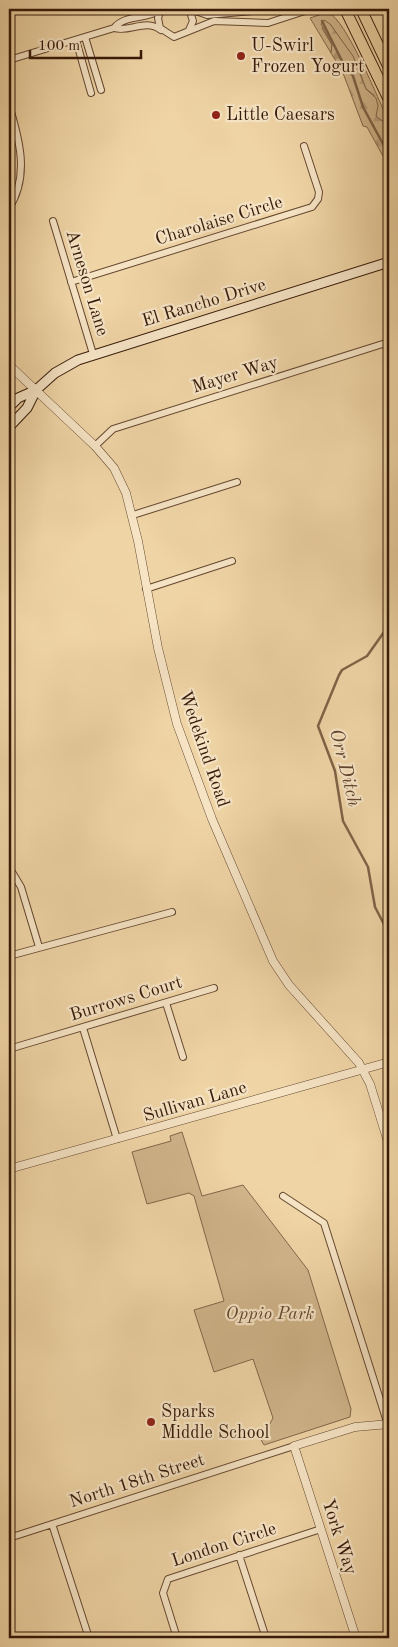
<svg xmlns="http://www.w3.org/2000/svg" width="398" height="1647" font-family="'Old Standard TT',serif">
  <defs>
    <pattern id="forest-firs" width="22" height="20" patternUnits="userSpaceOnUse" patternTransform="scale(1.25)"><rect width="22" height="20" fill="#d0b48a"/><path d="M5 1l3.5 6h-7zM16 11l3.5 6h-7z" fill="#b39a76"/></pattern>
  </defs>
  <rect width="100%" height="100%" fill="#efd4a5"/>
  <filter id="stains"><feTurbulence type="fractalNoise" baseFrequency=".004" numOctaves="4"/><feColorMatrix values="0 0 0 0 .2 0 0 0 0 .09 0 0 0 0 .02 0 0 0 .5 -.17"/></filter>
  <radialGradient id="worn" r=".72"><stop offset=".6" stop-color="#630" stop-opacity="0"/><stop offset="1" stop-color="#630" stop-opacity=".3"/></radialGradient>
  <path fill="#d0b48a" stroke="#83664a" d="M328,12C347,21 378,99 389,122V134L385,123L376,117L374,95L366,89L356,62L330,24L322,28L332,45L331,53L310,18Z
    M182,1132L202,1196L243,1185L308,1270L351,1409L350,1417L264,1445L261,1440L273,1418L253,1359L214,1372L194,1310L224,1301L194,1196L189,1193L147,1204L132,1152L171,1141L170,1136Z"/>
  <path fill="url(#forest-firs)" stroke="#83664a" d="M324,20L330,24L353,56L366,89L376,98L378,106L376,116L385,123L389,134V167L367,127L363,126L343,73L331,53L332,44L321,24Z"/>
  <g fill="none" stroke-linecap="round" stroke-linejoin="round">
    <path stroke="#7f6347" stroke-width="2.5" d="M322,21L342,61L353,76L363,107L389,155
      M389,625L367,656L342,670L339,675L318,726L335,771L343,821L368,867L375,907L389,934"/>
    <g stroke="#644830" stroke-width="8">
      <path id="minor" d="M161,9L158,18L160,28L174,37L214,21L268,23L311,9
        M190,9L207,15L276,9
        M114,28C130,33 145,18 161,30
        M189,30L193,21L189,9
        M85,37L101,90
        M76,40L91,93
        M9,60L114,28C125,14 146,20 160,10
        M9,105C19,138 30,176 9,208
        M53,221L93,354
        M71,282L312,207L318,199L319,192L304,146
        M95,446L113,429L389,342
        M133,515L237,482
        M146,589L232,561
        M9,867L21,887L39,947
        M9,956L172,912
        M166,1003L183,1057
        M83,1028L117,1139
        M9,1049L214,988
        M283,1196L324,1223L389,1428
        M52,1524L89,1638
        M9,1538L294,1446
        M239,1555L266,1638
        M177,1638L163,1593L168,1579L321,1529"/>
    </g>
    <g stroke="#644830" stroke-width="9">
      <path id="tertiary" d="M9,365L95,446L114,468L126,493L138,541L158,648L177,724L212,819L273,961L289,985L359,1063L370,1084L389,1145
        M9,1169L389,1062
        M356,1638L294,1446L355,1427L389,1424"/>
    </g>
    <g stroke="#361909" stroke-width="11">
      <path id="secondary" d="M9,407L18,398L36,390
        M9,427L27,408L36,390L55,373L78,360L389,262"/>
    </g>
    <g stroke="#361909" stroke-width="12">
      <path id="primary" d="M345,9L389,100
        M361,9L389,68"/>
    </g>
    <use href="#minor" stroke="#f5e3c4" stroke-width="6"/>
    <use href="#tertiary" stroke="#f5e3c4" stroke-width="8"/>
    <use href="#secondary" stroke="#f5e3c4" stroke-width="9"/>
    <use href="#primary" stroke="#efd4a5" stroke-width="10"/>
  </g>
  <g fill="#8f2418" stroke="#f5e3c4" stroke-width="2">
    <circle cx="241" cy="56" r="5"/>
    <circle cx="216" cy="115" r="5"/>
    <circle cx="151" cy="1422" r="5"/>
  </g>
  <g text-anchor="middle" dominant-baseline="central" stroke-width="4.5" stroke-linejoin="round" paint-order="stroke">
    <g font-size="18" fill="#361909" stroke="#f5e3c4" text-anchor="start">
      <text x="251" y="46">U-Swirl<tspan x="251" dy="21">Frozen Yogurt</tspan></text>
      <text x="226" y="115">Little Caesars</text>
      <text x="161" y="1412">Sparks<tspan x="161" dy="21">Middle School</tspan></text>
    </g>
    <g font-size="18" fill="#361909" stroke="#f5e3c4">
      <text transform="translate(219 221) rotate(-17)">Charolaise Circle</text>
      <text transform="translate(87 283) rotate(73)">Arneson Lane</text>
      <text transform="translate(204 303) rotate(-17)">El Rancho Drive</text>
      <text transform="translate(235 375) rotate(-17)">Mayer Way</text>
      <text transform="translate(204 749) rotate(71)">Wedekind Road</text>
      <text transform="translate(126 999) rotate(-17)">Burrows Court</text>
      <text transform="translate(195 1102) rotate(-16)">Sullivan Lane</text>
      <text transform="translate(137 1481) rotate(-18)">North 18th Street</text>
      <text transform="translate(339 1537) rotate(72)">York Way</text>
      <text transform="translate(224 1545) rotate(-18)">London Circle</text>
    </g>
    <g font-size="18" font-style="italic" fill="#644830" stroke="#f5e3c4">
      <text x="270" y="1314">Oppio Park</text>
    </g>
    <g font-size="19" font-style="italic" fill="#61442d" stroke="#f5e3c4">
      <text transform="translate(344 768) rotate(76)">Orr Ditch</text>
    </g>
  </g>
  <rect width="398" height="1647" fill="none" stroke="#efd4a5" stroke-width="30"/>
  <rect x="10" y="10" width="378" height="1627" fill="none" stroke="#361909" stroke-width="2.5"/>
  <rect x="15" y="15" width="368" height="1617" fill="none" stroke="#361909"/>
  <path d="M30 50v8h111v-8" fill="none" stroke="#361909" stroke-width="2.5"/>
  <text x="38" y="50" font-size="15" fill="#361909" stroke="#f5e3c4" stroke-width="4" paint-order="stroke">100 m</text>
  <rect width="100%" height="100%" filter="url(#stains)"/>
  <rect width="100%" height="100%" fill="url(#worn)"/>
</svg>
